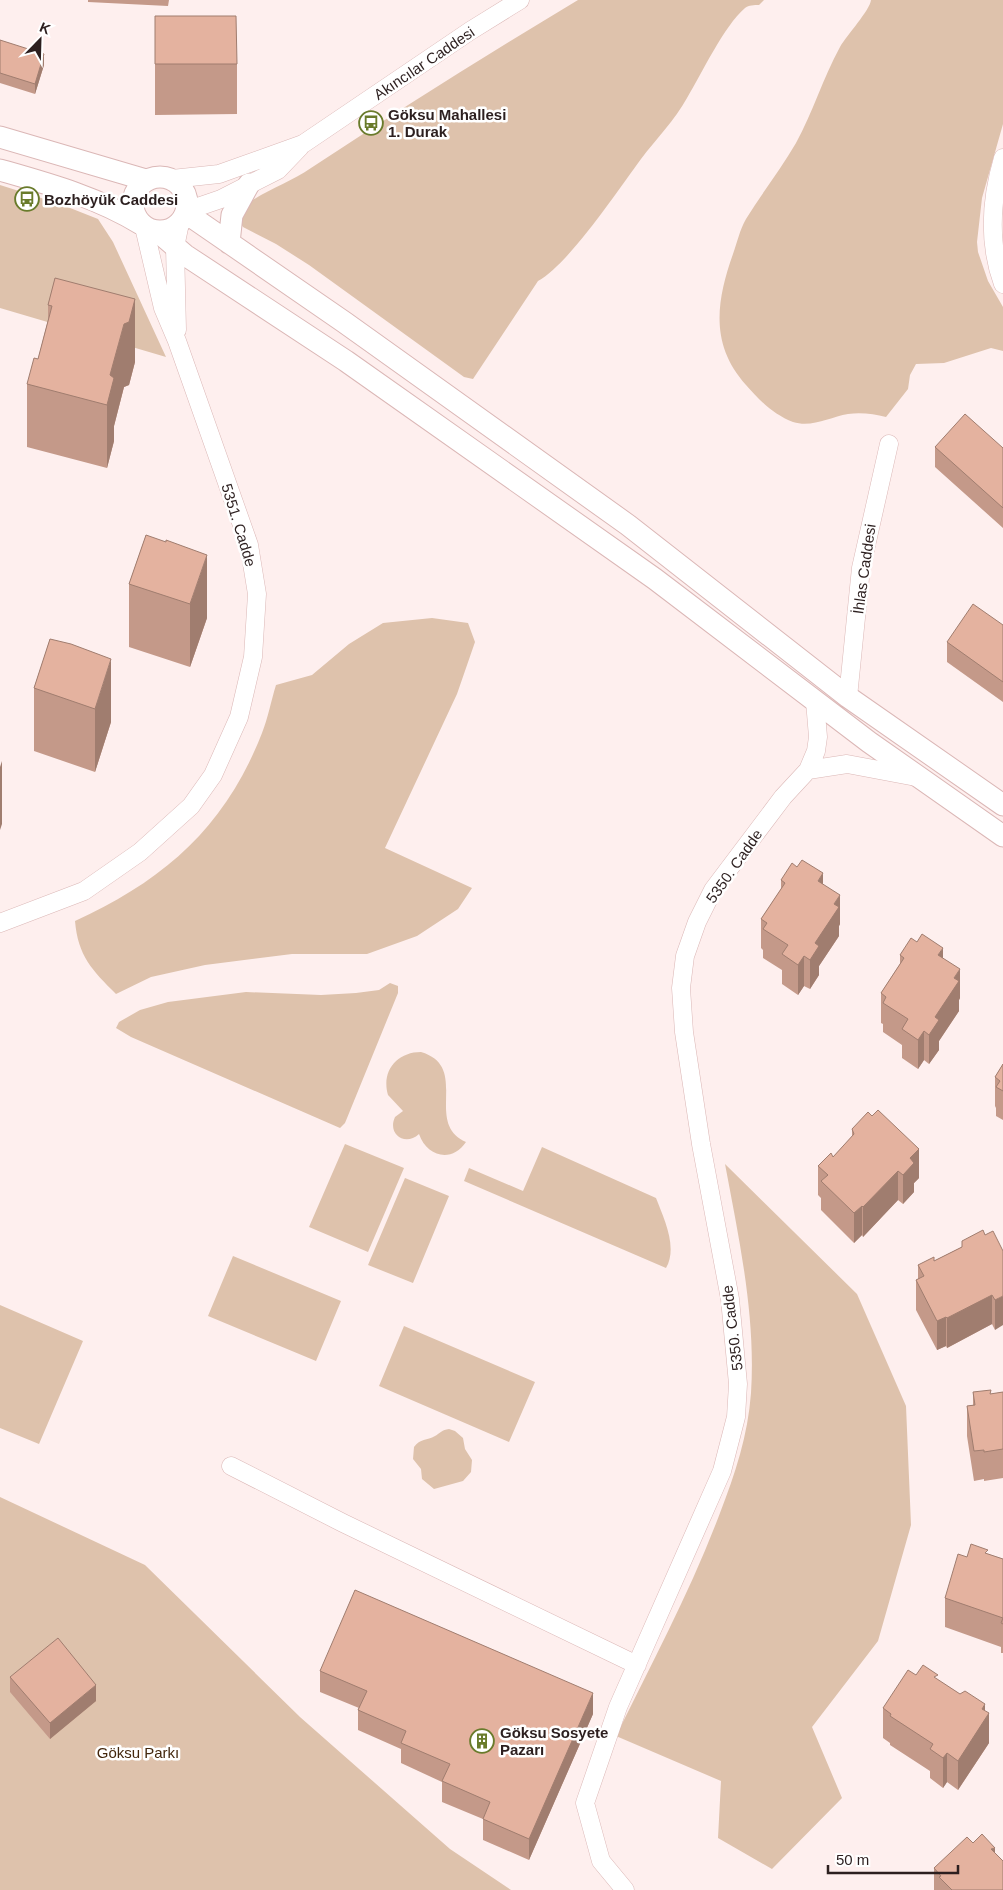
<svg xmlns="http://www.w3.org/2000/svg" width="1003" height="1890" font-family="Helvetica,sans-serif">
  <rect width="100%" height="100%" fill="#feefee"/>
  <path fill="#dec2ac" d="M578,0H764L759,5C754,5 749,5 745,8C724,26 702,73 687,98C675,120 656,139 641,159C618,190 569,264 538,281L473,379L464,377L309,265L276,244L243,227L240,222L242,207C264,191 289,183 311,168C399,110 488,54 578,0Z
    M871,0H1003V124L982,198L977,242L978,252L988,281L1003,307V351L991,348L944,363L916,364L910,375L908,389L886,417C874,414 861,412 848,414C830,417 812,428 793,422C774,415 759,400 746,385C710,345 716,302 733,254C737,243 740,229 746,219C762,193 781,169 796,143C813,112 823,78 840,47C847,35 870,10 871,0Z
    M0,185L60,204L98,219L113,242L166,357L0,308Z
    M432,618L468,623L475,642L457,694L385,848L472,888L458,909L417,936L367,954H292L205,965L151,977L116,994C92,970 78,956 75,921C165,880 226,826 262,733C268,718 271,701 276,685L312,675L349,644L383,623Z
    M390,983L398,986V993L345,1123L340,1128L131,1037L116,1028L119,1022L140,1010L168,1002L246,992L321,995L356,993L379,990Z
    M421,1052C471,1067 423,1123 466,1142C452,1163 427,1157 419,1134C405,1147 387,1134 395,1117L403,1111L388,1095C381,1071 397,1052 421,1052Z
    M345,1144L404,1168L368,1252L309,1227Z
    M542,1147L656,1198C664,1219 678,1247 666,1268L464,1181L469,1168L523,1191Z
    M725,1164L857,1294L906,1406L911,1525L878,1641L812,1727L842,1798L772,1869L718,1838L721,1781L616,1736C652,1663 691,1590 720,1513C735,1474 748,1435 751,1393C756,1316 739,1239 725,1164Z
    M405,1178L449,1196L413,1283L368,1265Z
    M233,1256L341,1301L316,1361L208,1316Z
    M0,1305L83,1341L39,1444L0,1428Z
    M404,1326L535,1382L509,1442L379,1386Z
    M449,1429L455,1431L463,1438L465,1449L472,1460L471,1472L463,1481L434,1489L422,1479L421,1469L413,1459L414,1447C420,1438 427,1441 435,1436C440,1433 442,1430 449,1429Z
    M0,1497L145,1565L300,1717L450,1849L511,1890H0Z"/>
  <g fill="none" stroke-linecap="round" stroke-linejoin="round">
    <g stroke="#dbb7b6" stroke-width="19">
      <path id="minor" d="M1003,158C991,199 988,243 1003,284
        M172,179L219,174L303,144L470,31L520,0
        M186,211L221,199L278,170L300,147
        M177,330L175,247L180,223
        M848,697L861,568L889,444
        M808,770L847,764L916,777
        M0,923L84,891L140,852L191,806L213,775L239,717L253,657L257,594L249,545L177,341L163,308L144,227
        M231,1466L343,1523L637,1665
        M625,1890L601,1861L585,1803L618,1707L722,1471L736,1417L738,1384L730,1299L701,1144L684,1032L681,988L685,956L697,922L713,890L783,797L808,770L816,751L818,737L815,701"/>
    </g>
    <g stroke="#dbb7b6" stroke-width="23">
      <path id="major" d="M0,137L146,180
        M0,170C49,184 97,197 141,224
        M133 204a27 27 0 1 1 54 0a27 27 0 1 1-54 0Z
        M186,213L344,322L628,525L848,697L1003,805
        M157,231L185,255L346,361L655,579L869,742L1003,836
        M229,243L232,215L249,184"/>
    </g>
    <use href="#minor" stroke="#fff" stroke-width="18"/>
    <use href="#major" stroke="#fff" stroke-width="21"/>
  </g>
  <path fill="#c49989" d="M88,0H169L168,6L88,2Z
    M155,16L237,64V114L155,115Z
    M0,40L44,65L35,94L0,83Z
    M55,278L135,362L129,385L124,387L114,426V441L107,468L27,447V384L38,359L48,320V305Z
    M935,447L1003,448V528L935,467Z
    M146,535L207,618L190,667L129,647V584Z
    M1003,625V702L947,662V642Z
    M50,639L111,722L95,772L34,751V688Z
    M781,880L823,884L840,924L839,926V936L819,966V975L810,989L804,986L798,995L782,984V970L763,958V950L761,948V919L781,889Z
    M900,955L943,958L960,998L959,1000V1011L939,1041V1050L929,1064L924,1060L918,1069L902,1058V1045L883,1032V1024L881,1023V993L900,964Z
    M1003,1064V1120L996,1116V1108L995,1106V1077Z
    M852,1129L919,1178L914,1183V1192L903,1204L898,1200L863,1237L862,1235L854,1243L821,1210V1198L818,1195V1166L833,1157L852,1137Z
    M985,1235L1003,1251L995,1330L992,1324L947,1348L946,1346L937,1350L916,1310V1280L918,1279V1265L934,1261Z
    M973,1392L991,1394L1003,1392V1478L984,1481V1479L974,1481L967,1436V1406L973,1405Z
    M988,1554L1003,1559V1653H1001V1647L945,1627V1598L967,1557Z
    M320,1671L593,1714L529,1860L483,1840V1819L442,1802V1782L401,1763V1749L358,1730V1710L359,1708L320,1692Z
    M916,1675L938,1680L985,1711L989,1743L958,1790L947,1782L943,1788L930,1778V1771L890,1745V1743L883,1738V1708Z
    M10,1677L96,1701L50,1739L10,1692Z
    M973,1843L995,1854L1003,1890H934V1868Z"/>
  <path fill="#a07d6f" d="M44,54V65L35,94V84Z
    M135,299V362L129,385L124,387L114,426V441L107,468V405L110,375L124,324Z
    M207,555V618L190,667V604Z
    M111,659V722L95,772V709Z
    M2,761V824L0,830V767Z
    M823,873V903L818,881Z
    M840,895V924L839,926V936L819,966V975L810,989V960L815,943L834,904Z
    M943,948V977L938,955Z
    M804,956V986L798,995V965Z
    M960,969V998L959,1000V1011L939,1041V1050L929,1064V1035L935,1017L954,978Z
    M924,1031V1060L918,1069V1040Z
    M919,1149V1178L914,1183V1192L903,1204V1175L910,1158Z
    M898,1171V1200L863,1237V1207Z
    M862,1206V1235L854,1243V1213Z
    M992,1295V1324L947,1348V1318Z
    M1003,1296V1325L995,1330V1300Z
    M946,1317V1346L937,1350V1321Z
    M96,1685V1701L50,1739V1723Z
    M593,1693V1714L529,1860V1839Z
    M985,1704V1719L989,1713V1743L958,1790V1761L982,1709Z
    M947,1753V1782L943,1788V1758Z
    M995,1848V1877L991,1849Z"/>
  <path fill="#e4b29f" stroke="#a07d6f" d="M155,16H236L237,64H155Z
    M0,40L44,54L35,84L0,73Z
    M55,278L135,299L129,322L124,324L110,375L114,378L107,405L27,384L34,358L38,359L52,306L48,305Z
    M965,414L1003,448V508L935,447Z
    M146,535L166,542V540L207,555L190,604L129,584Z
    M973,604L1003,625V682L947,642Z
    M50,639L71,644L111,659L95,709L34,688Z
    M802,860L823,873L818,881L840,895L834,904L839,907L815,943L819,946L810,960L804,956L798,965L782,954L788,945L763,929L767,923L761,919L785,883L781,880L792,863L797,867Z
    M922,934L943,948L938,955L960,969L954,978L959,981L935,1017L939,1020L929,1035L924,1031L918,1040L902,1029L908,1019L883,1003L886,997L881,993L904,958L900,955L911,938L917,942Z
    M1003,1064V1091L996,1087L1000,1081L995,1077Z
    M878,1110L919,1149L910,1158L914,1163L903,1175L898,1171L863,1207L862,1206L854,1213L821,1181L828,1175L818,1166L831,1153L833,1157L854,1134L852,1129L868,1112L872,1116Z
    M983,1230L985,1235L993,1231L1003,1251V1296L995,1300L992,1295L947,1318L946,1317L937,1321L916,1280L924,1276L918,1265L934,1257V1261L962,1247V1241Z
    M991,1390L990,1394L1003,1392V1449L984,1452V1450L974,1451L967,1406L975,1405L973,1392Z
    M971,1544L988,1550L985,1553L1003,1559V1624L1001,1623L1003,1618L945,1598L958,1554L967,1557Z
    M355,1590L593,1693L529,1839L483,1819L490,1802L442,1781L450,1764L401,1743L406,1731L358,1710L367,1691L320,1671Z
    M58,1638L96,1685L50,1723L10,1677Z
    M923,1665L938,1675L934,1677L960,1694L965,1691L985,1704L982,1709L989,1713L958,1761L947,1753L943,1758L930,1749L933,1744L890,1716L891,1714L883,1708L908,1670L916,1675Z
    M982,1834L995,1848L991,1849L1003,1861V1890H952L939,1877L941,1876L934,1868L967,1837L973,1843Z"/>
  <defs>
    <g id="bus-ring" transform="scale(1.25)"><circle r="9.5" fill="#fff" stroke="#697b2b" stroke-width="1.5"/><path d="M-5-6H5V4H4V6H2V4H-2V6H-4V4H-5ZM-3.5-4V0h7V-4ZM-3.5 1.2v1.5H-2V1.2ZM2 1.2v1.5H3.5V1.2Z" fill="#697b2b"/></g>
    <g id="building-ring" transform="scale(1.25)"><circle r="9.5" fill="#fff" stroke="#697b2b" stroke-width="1.5"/><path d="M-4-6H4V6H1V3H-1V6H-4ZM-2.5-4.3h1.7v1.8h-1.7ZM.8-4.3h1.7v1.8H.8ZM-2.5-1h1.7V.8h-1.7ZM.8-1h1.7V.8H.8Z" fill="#697b2b"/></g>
  </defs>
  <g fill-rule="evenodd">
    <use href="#bus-ring" x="371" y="123"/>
    <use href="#bus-ring" x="27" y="199"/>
    <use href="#building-ring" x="482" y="1741"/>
  </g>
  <g text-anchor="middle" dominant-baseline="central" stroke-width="5" stroke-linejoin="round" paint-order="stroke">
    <g font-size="15" fill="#2c1f1f" stroke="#fff">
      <text transform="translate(424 63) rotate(-34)">Akıncılar Caddesi</text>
      <text transform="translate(239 525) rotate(73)">5351. Cadde</text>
      <text transform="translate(864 569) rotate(-82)">İhlas Caddesi</text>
      <text transform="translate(734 866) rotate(-55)">5350. Cadde</text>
      <text transform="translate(732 1328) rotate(-97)">5350. Cadde</text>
    </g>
    <g font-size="15" font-weight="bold" fill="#2c1f1f" stroke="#fff" text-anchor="start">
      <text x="388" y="114">Göksu Mahallesi<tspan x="388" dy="17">1. Durak</tspan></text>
      <text x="44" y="199">Bozhöyük Caddesi</text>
      <text x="500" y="1732">Göksu Sosyete<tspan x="500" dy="17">Pazarı</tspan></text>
    </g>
    <g font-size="15" fill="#43270d" stroke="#fff">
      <text x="138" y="1752">Göksu Parkı</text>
    </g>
  </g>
  <g transform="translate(40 40) rotate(23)" stroke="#ffffff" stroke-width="4" paint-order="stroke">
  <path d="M0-4L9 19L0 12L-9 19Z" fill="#2c1f1f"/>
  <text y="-8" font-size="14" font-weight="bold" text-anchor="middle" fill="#2c1f1f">K</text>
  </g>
  <path d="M828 1865v8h130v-8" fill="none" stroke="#2c1f1f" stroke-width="2.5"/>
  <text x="836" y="1865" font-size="15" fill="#2c1f1f" stroke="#ffffff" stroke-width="4" paint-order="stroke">50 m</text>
</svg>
